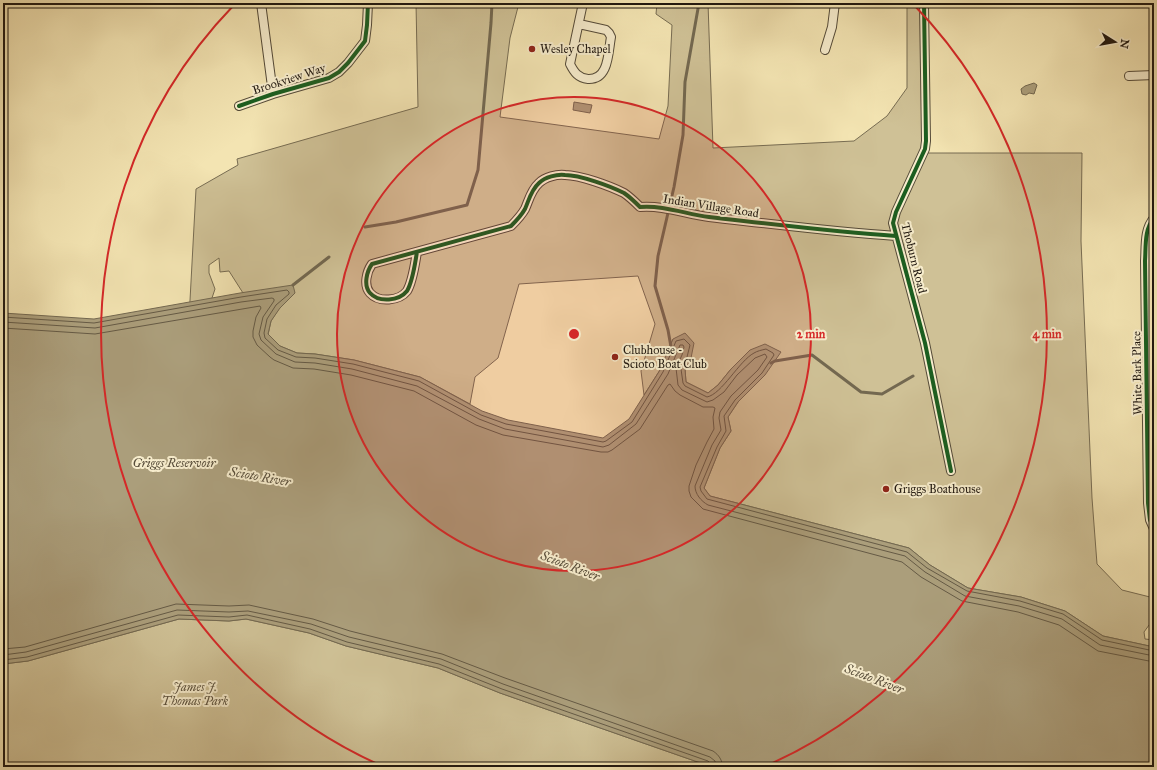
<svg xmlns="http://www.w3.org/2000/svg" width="1157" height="770" font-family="'IM FELL Great Primer',serif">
  <rect width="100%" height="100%" fill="#f3e4b2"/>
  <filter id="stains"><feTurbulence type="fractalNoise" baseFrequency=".005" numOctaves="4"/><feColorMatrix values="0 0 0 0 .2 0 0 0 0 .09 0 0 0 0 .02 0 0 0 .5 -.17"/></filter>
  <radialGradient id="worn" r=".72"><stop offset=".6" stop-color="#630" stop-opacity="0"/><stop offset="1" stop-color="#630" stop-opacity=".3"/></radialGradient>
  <path fill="#cfc196" stroke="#776c52" d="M416,3H519L510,38L500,117L659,139L668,106L672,25L656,14L657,3H708L713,148L854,141L887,116L907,88V3H921L924,153H1082L1081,241L1092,498L1097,564L1122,590L1154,598V621H1152L1144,632L1145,639L1154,640V647L1103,636L1065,611L1021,597L968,588L930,565L909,548L710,496L704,488L720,448L731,431L728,417L738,402L765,375L731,369L718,385L708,393L686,382L685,369L691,358L673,339L660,370L644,395L641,371L655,324L638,276L519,284L498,358L475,377L470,404L420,377L354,360L315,354L297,353L280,346L268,335L271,321L280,307L295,293L250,295L243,293L229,271L220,272L219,258L209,265V273L215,289L208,310L189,319L196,189L238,165L237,159L418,107Z
    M179,619L229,621L246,619L309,633L346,646L438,668L500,693L712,767H3V664L28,661Z"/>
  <path fill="#ab9e7b" stroke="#736850" d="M1034,83L1037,85L1034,94L1029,93L1026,95L1022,94L1021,89L1025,86Z
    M574,102L592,105L590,113L573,110Z
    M293,285L295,293L280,308L271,321L268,334L280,346L297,353L315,354L354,360L420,377L482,411L508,420L603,438L629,419L660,370L673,339L685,333L694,343L691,358L685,369L686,382L708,393L718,385L731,369L750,350L765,344L781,352L765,375L738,402L728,417L731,431L720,448L704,488L710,496L909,548L930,565L968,588L1021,597L1065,611L1103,636L1154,647V767H712L500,693L438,668L346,646L309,633L246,619L229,621L179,619L28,661L3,664V313L94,319L240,293Z"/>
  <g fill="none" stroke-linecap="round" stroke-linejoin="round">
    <path stroke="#655a45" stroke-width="1" d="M3,317L94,323L241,297L287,290L289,292V294L276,305L267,319L264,333L265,338L278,350L296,357L315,358L353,364L419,381L481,415L506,424L603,442L606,441L632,422L663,372L676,341L684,339L690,345L687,357L681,369L683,383L685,386L707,397C722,394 739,361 754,353C757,351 762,350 766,349L773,353L774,355L762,373L735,400L724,416L726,431L717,447L700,487L701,491L707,499L907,552L927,568L967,591L1020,601L1063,614L1102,640L1154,651
      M3,322L95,328L241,302L272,298L274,299V301L263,317L259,334L261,340L276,354L295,362L315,363L352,369L417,386L479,419L505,429L603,447L609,445L636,424L668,374L680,345H683L684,347L682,355L676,368L678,385L682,390L707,402L713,400L724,392L737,375L755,358L765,354L767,357L758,370L731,396L720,412L719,418L721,430L712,445L695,486C695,494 701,501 708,505L905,556L925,572L965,596L1019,606L1062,619L1100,645L1154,656
      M3,328L95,334L260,306L261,308L256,317L253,331V337L257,345L270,357L274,360L293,368L314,369L351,375L414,391L476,425L503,435L601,452H608L612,450L640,429L668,385L670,384L675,391L680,395L703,407H713L715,408L713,417L714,429L707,442L696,465L689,486V491L691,497L703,509L902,562L921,577L962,601L1018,612L1059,625L1098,651L1154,662
      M3,649L25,647L176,604L229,606L249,605L313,619L350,631L442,654L505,678L713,751C719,755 722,760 723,767
      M3,655L26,652L177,610L229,612L248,611L311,624L349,637L441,659L503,684L710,757L715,761L716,767
      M3,660L27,657L178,615L229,617L247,615L310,629L347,642L439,664L502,689L708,761L711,764V767"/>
    <path stroke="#736850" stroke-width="3" d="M365,227L396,222L467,205L478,170L491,23L492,3
      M293,285L329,257
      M671,347L668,330L655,286L658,256L674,187L683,135L685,82L699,3
      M771,363L775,361L812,355L861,392L882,394L913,376"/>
    <g stroke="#544a38" stroke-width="10">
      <path id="street" d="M261,3L273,94
        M924,3L926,141L925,149L896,212L893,223L925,343L951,471
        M579,24L606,30L609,33L611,37C608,53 609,80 588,79C578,78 574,72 570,64L583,3
        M825,50L832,27L835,3
        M1129,76L1154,75
        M239,106L273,94L329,78L339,72L348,63L365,41L367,25L368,3
        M1154,218C1144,229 1146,247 1145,261L1148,503L1150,520L1154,529
        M417,252C415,263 413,281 407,291C399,301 379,303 370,293C363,285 367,271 372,264L511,226C516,221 521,216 525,209C529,200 531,190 539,183C545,177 557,174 565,175C580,175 610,186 624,193C630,197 635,202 640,207C663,205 686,214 709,217C771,224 834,232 896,236"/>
    </g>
    <use href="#street" stroke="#f7edcd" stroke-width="8"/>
    <g stroke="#f7edcd" stroke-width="6">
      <path id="cycleway" d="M924,3L926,141L925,149L896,212L893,223L925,343L951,471
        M239,106L273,94L329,78L339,72L348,63L365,41L367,25L368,3
        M1154,218C1144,229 1146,247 1145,261L1148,503L1150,520L1154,529
        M417,252C415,263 413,281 407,291C399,301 379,303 370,293C363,285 367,271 372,264L511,226C516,221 521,216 525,209C529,200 531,190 539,183C545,177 557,174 565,175C580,175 610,186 624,193C630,197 635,202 640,207C663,205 686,214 709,217C771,224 834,232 896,236"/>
    </g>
    <use href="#cycleway" stroke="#1b5e20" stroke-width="4"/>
  </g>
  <circle cx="574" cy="334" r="237" fill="#d62828" fill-opacity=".12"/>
  <g fill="none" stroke="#d62828" stroke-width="2">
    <circle cx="574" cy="334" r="237"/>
    <path d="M382 766A473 473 0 0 1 234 5M914 5A473 473 0 0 1 766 766"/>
  </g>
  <g fill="#8f2418" stroke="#f7edcd" stroke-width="1.5">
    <circle cx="532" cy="49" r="4"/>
    <circle cx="615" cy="357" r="4"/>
    <circle cx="886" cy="489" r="4"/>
  </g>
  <g text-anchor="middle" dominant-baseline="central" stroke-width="4" stroke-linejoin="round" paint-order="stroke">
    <g font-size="12" fill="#1f170f" stroke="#f7edcd" text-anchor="start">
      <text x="540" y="49">Wesley Chapel</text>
      <text x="623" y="350">Clubhouse -<tspan x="623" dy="14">Scioto Boat Club</tspan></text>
      <text x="894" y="489">Griggs Boathouse</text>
    </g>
    <g font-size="12" fill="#1f170f" stroke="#f7edcd">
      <text transform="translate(289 79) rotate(-18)">Brookview Way</text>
      <text transform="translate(711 206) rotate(9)">Indian Village Road</text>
      <text transform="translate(914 258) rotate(76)">Thoburn Road</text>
      <text transform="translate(1137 373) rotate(-91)">White Bark Place</text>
    </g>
    <g font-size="12" font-style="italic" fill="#5d523e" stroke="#f7edcd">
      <text x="195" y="687">James J.<tspan x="195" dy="14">Thomas Park</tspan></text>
    </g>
    <g font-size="13" font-style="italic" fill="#574d3a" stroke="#f7edcd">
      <text x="174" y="463">Griggs Reservoir</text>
      <text transform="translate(260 477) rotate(10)">Scioto River</text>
      <text transform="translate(570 566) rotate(21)">Scioto River</text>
      <text transform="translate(874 679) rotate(21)">Scioto River</text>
    </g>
  </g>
  <circle cx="574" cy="334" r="6" fill="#d62828" stroke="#f7edcd" stroke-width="2"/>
  <g font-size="12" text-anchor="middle" font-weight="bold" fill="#d62828" stroke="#f7edcd" stroke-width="4" stroke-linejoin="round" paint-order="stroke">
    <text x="811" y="338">2 min</text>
    <text x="1047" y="338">4 min</text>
  </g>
  <rect width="1157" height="770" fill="none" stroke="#f3e4b2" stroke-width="16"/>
  <rect x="4" y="4" width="1149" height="762" fill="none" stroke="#1f170f" stroke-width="2"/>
  <rect x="8" y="8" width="1141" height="754" fill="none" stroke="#1f170f"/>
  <g transform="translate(1115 42) rotate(101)" stroke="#f7edcd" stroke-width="3" paint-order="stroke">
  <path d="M0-3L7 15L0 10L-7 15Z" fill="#1f170f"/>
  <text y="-6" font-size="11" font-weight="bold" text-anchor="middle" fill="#1f170f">N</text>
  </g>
  <rect width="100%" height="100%" filter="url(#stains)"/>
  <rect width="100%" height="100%" fill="url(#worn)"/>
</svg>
